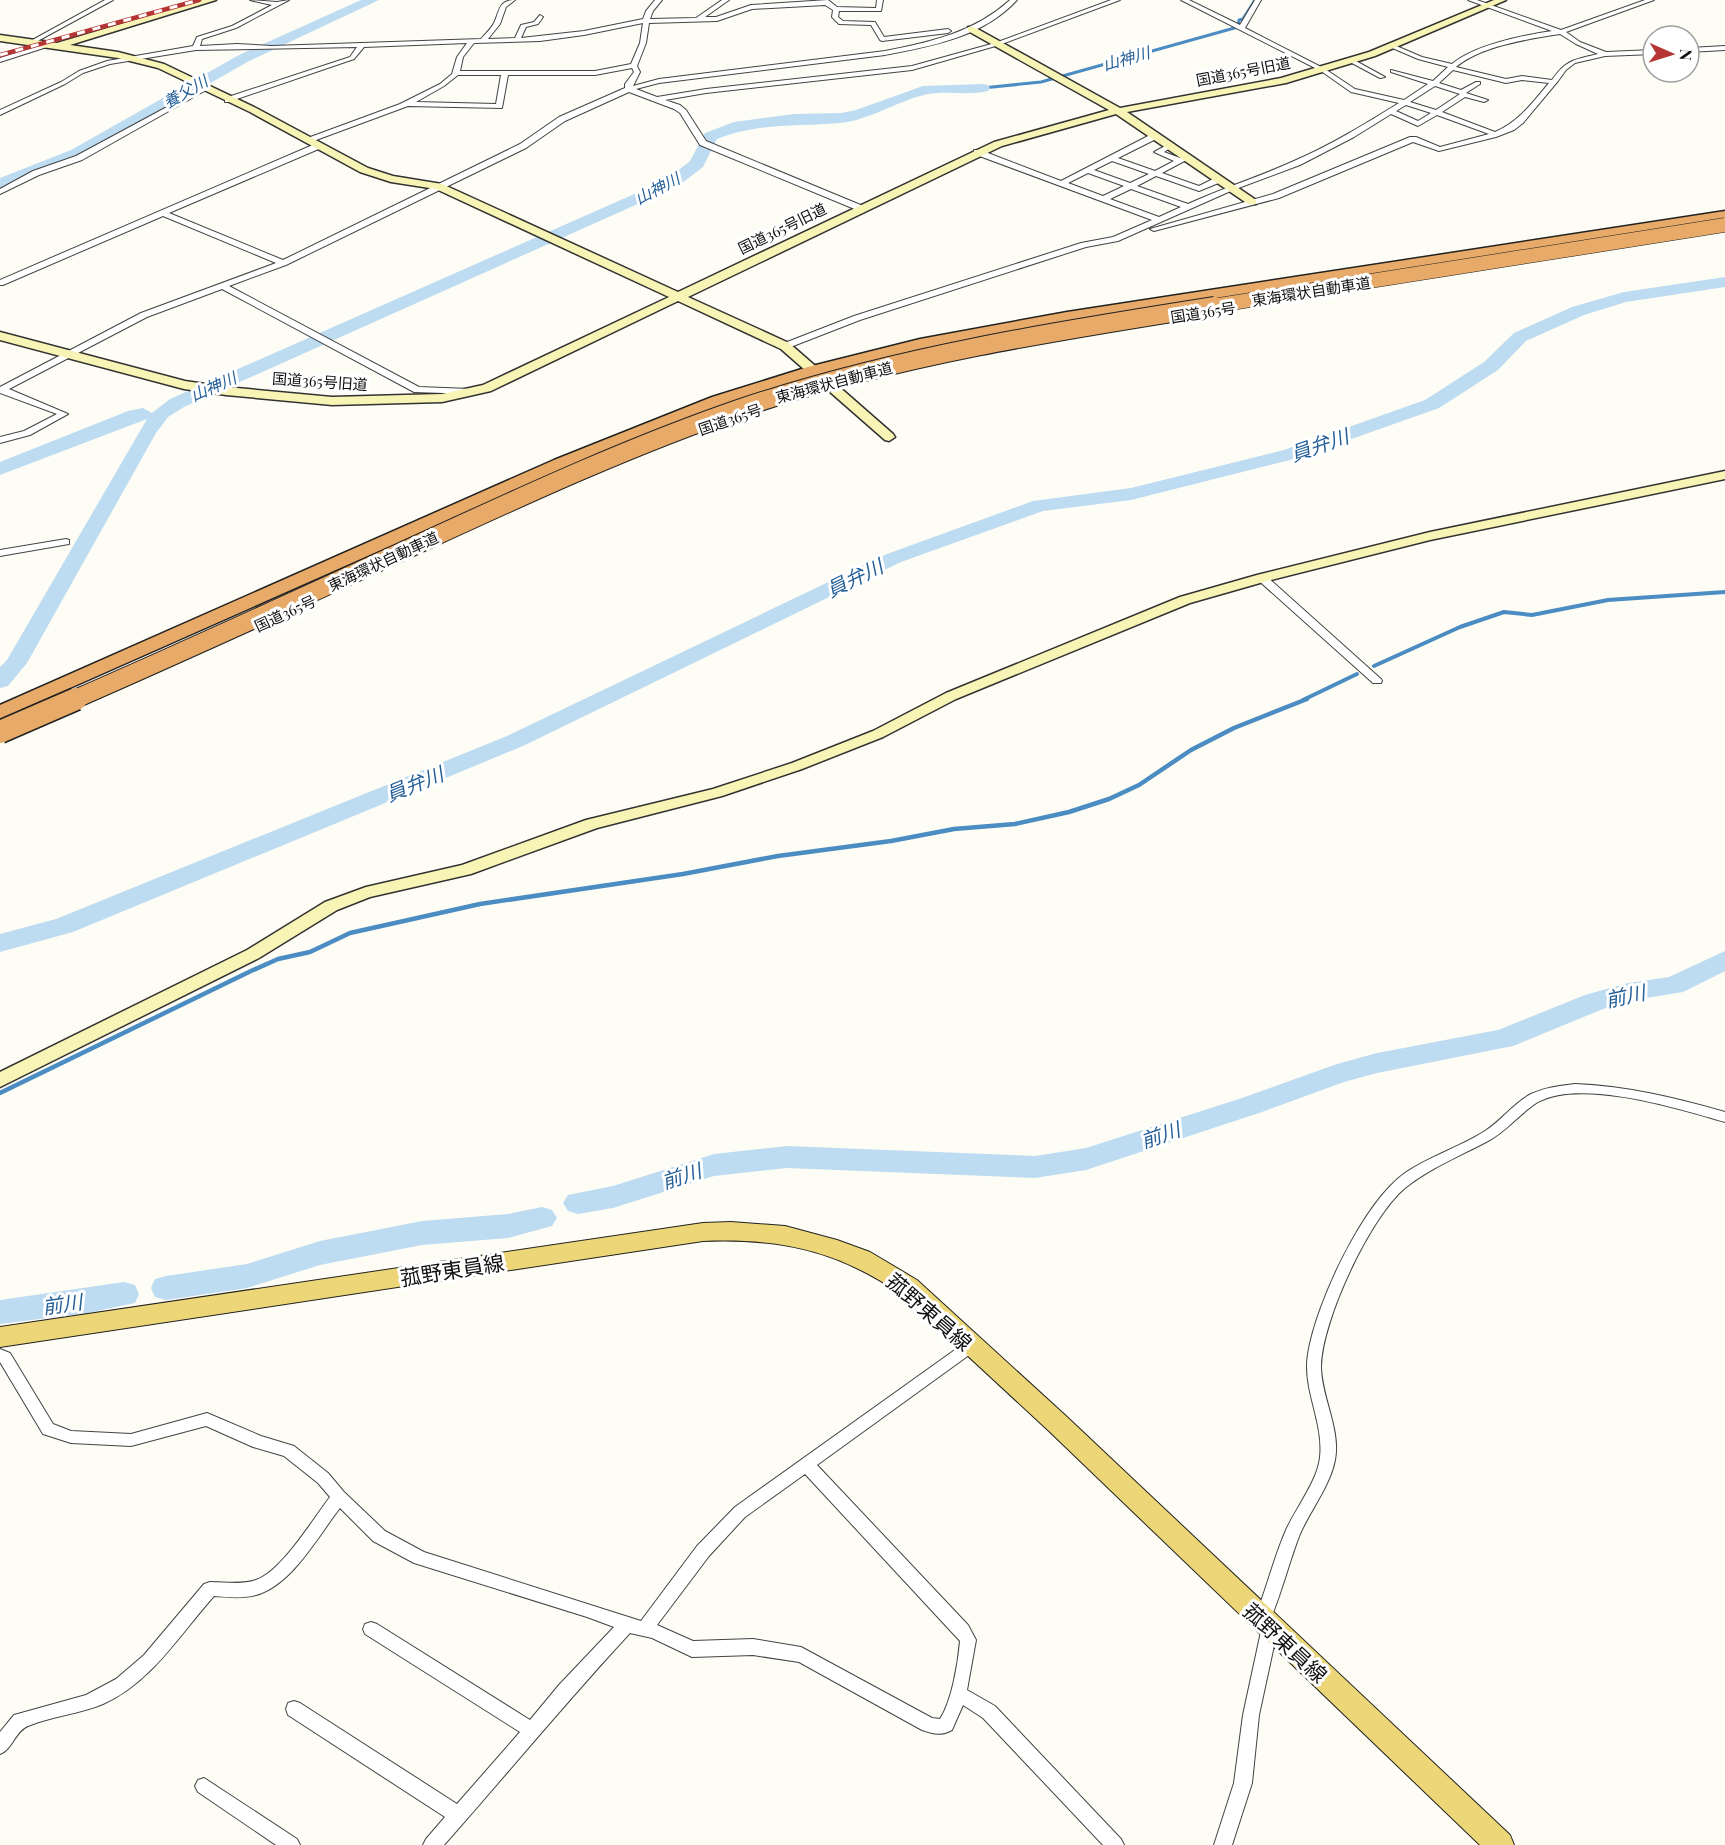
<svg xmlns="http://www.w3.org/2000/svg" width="1725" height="1845" font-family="'Playfair Display','Noto Sans JP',serif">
  <rect width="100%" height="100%" fill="#fefdf5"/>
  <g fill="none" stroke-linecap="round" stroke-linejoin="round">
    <path stroke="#4b8cc2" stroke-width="3" d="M983,88L1041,82L1238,27L1239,20L1243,19L1255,0"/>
    <path stroke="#4b8cc2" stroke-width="4" d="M1374,666L1460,627L1504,612L1532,615L1608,600L1725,592
      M1303,700L1357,674"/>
    <path stroke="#4b8cc2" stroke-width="4.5" d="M0,1093L251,971L278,959L310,952L350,933L480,904L683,874L778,856L891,841L954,829L1015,824L1069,812L1109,799L1139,785L1191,750L1234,728L1307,699"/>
    <path fill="#bddbf1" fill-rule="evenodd" d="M361,0H379L249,61L83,156L0,189V178L71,150L239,55Z
      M983,84L988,85L990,88L988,91C968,96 944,90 924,95C895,102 870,120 840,123C797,127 759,122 717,139L703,167L678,186L184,407L168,417L156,433L27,663L8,686L0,688V667L7,660L147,419L0,475V462L128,411L143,408L152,413L170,399L666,180L690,161L705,133L734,122L794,114L841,113L856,110L923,86Z
      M1725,277V287L1626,302L1584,315L1526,341L1498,370L1439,408L1298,458L1131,500L1043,511L901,562L523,746L73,932L0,952V934L56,919L507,736L887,554L1033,501L1131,488L1284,450L1425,400L1484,362L1514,333L1572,307L1624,292Z
      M1725,951V971L1683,992L1628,1001L1603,1009L1513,1046L1377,1073L1344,1082L1262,1112L1086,1170L1035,1178L787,1168L714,1176L613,1208L578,1214L568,1211L563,1203L568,1195L613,1186L714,1154L787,1146L1035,1156L1086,1148L1242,1098L1337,1064L1377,1053L1498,1030L1585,995L1628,983L1669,977Z
      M542,1207L552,1210L557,1218L552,1226L508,1238L422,1245L320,1265L247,1288L166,1300L155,1297L151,1288L155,1279L166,1276L247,1264L320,1241L422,1221L508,1214Z
      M124,1282L135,1285L139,1294L135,1303L87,1313L0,1324V1300Z"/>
    <g stroke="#434343" stroke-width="2">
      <path id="street" d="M105,0H113L32,44L27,43Z
        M250,0L277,2L289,0L236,28L202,39L200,46L237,44L272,46L481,39C485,34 491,29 494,23C500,11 498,0 515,0L506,7L500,24L488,39L515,38L521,25L534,22L540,15L543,17L538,24L526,27L521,38L584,31L643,19L646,11L655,0H662L653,11L650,19L696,18L722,0H729L705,17H716L751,5L828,0L837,7L876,8L877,0H883L881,11H839L838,17L843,21L875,22L884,37L948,29L951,31L948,33L882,41L880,40L871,25L839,24L832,17L833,10L825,5L752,9L717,21L649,23L646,43L637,66L640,72L633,86L659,79L885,51C931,42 975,32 1010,0H1017C983,37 932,46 885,55L659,83L636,89L657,97L706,89L912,66L995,43L1111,0H1120L999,45L912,70L706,93L665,100L680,105L686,110L706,141L863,206V210H857L700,145L680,113L674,109L629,92L565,121L526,148L286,265L229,286L419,387L470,389L473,390V394L414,392L222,289L147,317L9,389L68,414L30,435L0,443V437L24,431L57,414L0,393V387L141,313L276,263L163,216L3,285H0V280L315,144H321V148L169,213L283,260L520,144L559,117L625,88V84L634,72L632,68L595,75H508L502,108L408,106L308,143L304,141L305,139L400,104L440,84L452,74L457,57L467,43L364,47L354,59L228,102H225V98L350,57L357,47L196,50L110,64L83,73L65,84L0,115V110L61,82L79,71L107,61L193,46L197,37L232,26L272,5ZM643,23L640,43L631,64L595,71H460L463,57L474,43L540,41L584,35ZM458,75H501L496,104L416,102L444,86Z
        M1181,0H1189L1240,25L1255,0H1261L1245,28L1325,69L1355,89L1404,100L1428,84L1391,72V70L1433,81L1448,67L1418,59L1390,47V45H1394L1422,57L1452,64C1474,45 1524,35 1552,31L1468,0H1477L1561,30L1645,0H1654L1566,32L1580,42L1606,52L1653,50V54L1605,56L1575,63L1566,70L1558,81L1523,123L1514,130L1496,137L1439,151L1413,142L1279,198L1154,231L1150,229L1273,194L1410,137H1416L1440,147L1489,134L1437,115L1418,126L1391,114L1354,137L1300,165L1233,190L1118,241L1086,247L860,320L788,348H782V344L854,316L1081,243L1113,237L1152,220L974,154V150H980L1061,181L1152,134H1158V138L1118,158L1155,171L1174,161L1154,152L1169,144L1173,146L1164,152L1180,158L1186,156L1190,158L1162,173L1199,186L1215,178H1221V182L1199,191L1156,176L1137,186L1188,204C1223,188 1259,177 1294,161C1331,145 1365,124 1399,103L1351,92L1321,71ZM1560,34L1576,44L1598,54C1574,60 1567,59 1552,80L1522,76L1506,79L1456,67C1481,46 1528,39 1560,34ZM1453,70L1506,83L1522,80L1549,83C1533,102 1519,122 1495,132L1442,112L1465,97L1484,102L1488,100L1466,93L1480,84V82H1476L1461,90L1439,83ZM1435,86L1460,94L1436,110L1410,102ZM1406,105L1431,113L1418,121L1396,111ZM1112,161L1149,174L1130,183L1094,170ZM1088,173L1124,186L1103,196L1068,183ZM1131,189L1181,207L1159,217L1110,199Z
        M48,43L51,45L50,46L0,62V58Z
        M1725,46V50L1689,52V48Z
        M1350,60H1354L1385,77L1380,78L1350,62Z
        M206,86L210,88L208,89L82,160L39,175L0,194V189L33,171L76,156Z
        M66,539L69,540V544L0,556V550Z
        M1262,575L1266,576L1381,679L1382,681L1381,683H1373L1258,580V576Z
        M1575,1084C1627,1086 1676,1098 1725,1112V1122C1680,1109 1581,1078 1538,1102C1520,1113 1507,1131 1488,1141C1460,1156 1430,1168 1405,1188C1370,1217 1322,1320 1321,1366C1321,1397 1341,1429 1335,1460C1330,1486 1311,1509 1300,1534C1289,1562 1282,1592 1270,1620L1276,1622L1278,1627L1259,1715L1252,1783L1232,1845H1214L1234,1783L1243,1715L1262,1627L1256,1625L1254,1620C1266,1591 1273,1560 1286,1530C1296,1508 1318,1480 1320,1457C1324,1422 1302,1389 1308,1354C1316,1303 1363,1203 1405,1173C1430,1156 1460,1147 1485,1131C1502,1120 1514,1103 1531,1094C1546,1087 1560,1086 1575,1084Z
        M971,1340L976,1342L978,1346L976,1350L817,1465L968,1625L976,1640L967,1690L995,1706L1121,1839L1124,1845H1103L983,1718L963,1705L952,1730C941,1736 934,1734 922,1730L799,1662L753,1655L692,1657L652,1638L630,1633C566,1702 506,1775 444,1845H423L426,1839L445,1817L288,1715L286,1709L288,1703L294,1701L300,1703L457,1804L520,1732L365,1634L363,1629L365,1624L371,1622L377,1624L530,1720L559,1685L614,1627L587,1617L414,1563L373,1541L340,1508C318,1536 292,1585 256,1595C243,1599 227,1597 214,1596C180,1634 151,1683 103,1704C79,1714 53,1716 28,1726C15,1731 13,1749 0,1754V1732L14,1715L86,1695L116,1679L144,1655L204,1584L210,1582C225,1582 242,1585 256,1580C282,1571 313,1519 330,1497L318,1483L284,1456L253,1447L206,1426L131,1446L71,1443L43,1434L0,1362V1349L10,1353L53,1424L71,1431L131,1434L207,1413L261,1436L294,1446L328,1473L344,1492L385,1531L424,1552L641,1621L697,1546L735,1507L966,1342ZM805,1474L960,1641C958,1663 952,1701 940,1719L932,1718L801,1647L753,1639L693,1641L657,1625L709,1556L745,1517Z
        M204,1778L297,1839L300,1845H276L198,1792L195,1786L198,1780Z"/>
    </g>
    <g stroke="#323232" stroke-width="3">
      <path id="secondary" d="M202,0H216L70,45L118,52L164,64L256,108L368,168L393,176L442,184L678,292L994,142L1109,110L968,31V27H974L1120,108L1281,78L1369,52L1494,0H1506L1375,56L1286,83L1127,112L1256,200V204H1248L1116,114L1002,146L688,297L789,343L893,434L895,437L889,441L885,440L781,349L678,301L491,391L442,402L332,405L226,395L184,389L0,340V332L185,381L226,387L332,397L442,394L483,385L669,297L436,189L391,182L360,172L250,112L158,68L118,58L0,41V35L57,43Z
        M1725,471V479L1430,540L1267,581L1190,603L956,699L883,737L802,769L722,796L597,828L471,874L370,897L337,910L259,958L0,1087V1072L247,950L325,902L366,887L462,865L586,820L713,789L792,763L873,731L946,693L1180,597L1257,575L1430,532Z"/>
    </g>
    <g stroke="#212121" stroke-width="2">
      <path id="primary" d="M731,1222L785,1226L837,1240L870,1252L917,1280L1067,1417L1510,1835L1514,1845H1480L1049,1431L901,1294C837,1250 780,1238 703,1241L0,1347V1327L703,1223Z"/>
    </g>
    <g stroke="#212121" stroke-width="3">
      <path id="highway" d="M1725,211V219L1067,322L920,349L820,374L724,405L566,468L0,719V705L554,460L712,397L808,367L920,339L1067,312Z"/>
    </g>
    <use href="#street" fill="#fff" fill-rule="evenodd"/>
    <use href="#secondary" fill="#f8f4b6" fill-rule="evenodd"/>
    <use href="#primary" fill="#ecd677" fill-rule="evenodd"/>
    <use href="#highway" fill="#e7aa69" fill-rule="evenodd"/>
    <g stroke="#b53534" stroke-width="4.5">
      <path id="rail" d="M0,55L199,0"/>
    </g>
    <use href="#rail" stroke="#fff" stroke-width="3" stroke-dasharray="8" stroke-linecap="butt"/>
    <g stroke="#212121" stroke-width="15" stroke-linecap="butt">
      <path id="highway-bridge-far2" d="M1206,307L1725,225"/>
    </g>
    <g stroke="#212121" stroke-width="20" stroke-linecap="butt">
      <path id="highway-bridge-far1" d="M73,700C183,652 292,602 401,552C514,500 627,447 744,407C897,356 1056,331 1215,306"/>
    </g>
    <g stroke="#212121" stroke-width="25" stroke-linecap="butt">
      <path id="highway-bridge" d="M0,732L76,699"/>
    </g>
    <use href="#highway-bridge-far2" stroke="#e7aa69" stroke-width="14"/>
    <use href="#highway-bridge-far1" stroke="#e7aa69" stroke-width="18"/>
    <use href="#highway-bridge" stroke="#e7aa69" stroke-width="22"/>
  </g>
  <g text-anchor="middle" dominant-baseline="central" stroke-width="6" stroke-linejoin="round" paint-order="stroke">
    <g font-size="15" fill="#101010" stroke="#fff">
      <text transform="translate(1243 71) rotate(-11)">国道365号旧道</text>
      <text transform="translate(782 228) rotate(-26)">国道365号旧道</text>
      <text transform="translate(1311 291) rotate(-9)">東海環状自動車道</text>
      <text transform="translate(1203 312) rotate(-9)">国道365号</text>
      <text transform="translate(320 381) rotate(4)">国道365号旧道</text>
      <text transform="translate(834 382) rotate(-15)">東海環状自動車道</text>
      <text transform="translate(730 419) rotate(-19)">国道365号</text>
      <text transform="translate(383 561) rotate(-25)">東海環状自動車道</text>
      <text transform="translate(285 613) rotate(-25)">国道365号</text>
    </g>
    <g font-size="16" font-style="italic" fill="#245f98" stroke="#fff">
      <text transform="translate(1126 58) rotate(-16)">山神川</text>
      <text transform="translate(185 91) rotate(-30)">養父川</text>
      <text transform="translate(657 188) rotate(-28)">山神川</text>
      <text transform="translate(213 386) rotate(-24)">山神川</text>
    </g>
    <g font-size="20" font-style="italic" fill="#245f98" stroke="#fff">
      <text transform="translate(1319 444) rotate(-19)">員弁川</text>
      <text transform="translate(854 577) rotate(-26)">員弁川</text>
      <text transform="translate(414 783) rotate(-22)">員弁川</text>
      <text transform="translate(1625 995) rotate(-12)">前川</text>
      <text transform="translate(1160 1134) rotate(-19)">前川</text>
      <text transform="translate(681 1175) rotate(-18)">前川</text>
      <text transform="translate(62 1303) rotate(-8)">前川</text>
    </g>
    <g font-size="21" fill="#101010" stroke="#fff">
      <text transform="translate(452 1269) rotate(-9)">菰野東員線</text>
      <text transform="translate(930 1311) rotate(41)">菰野東員線</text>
      <text transform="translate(1286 1642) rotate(43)">菰野東員線</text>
    </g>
  </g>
  <g transform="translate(1671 54) rotate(93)"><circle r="28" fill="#ffffff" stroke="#9f9f9f" stroke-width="1.5"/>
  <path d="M0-4.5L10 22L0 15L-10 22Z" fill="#b53534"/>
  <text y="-9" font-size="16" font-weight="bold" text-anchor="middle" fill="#101010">N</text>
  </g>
</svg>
